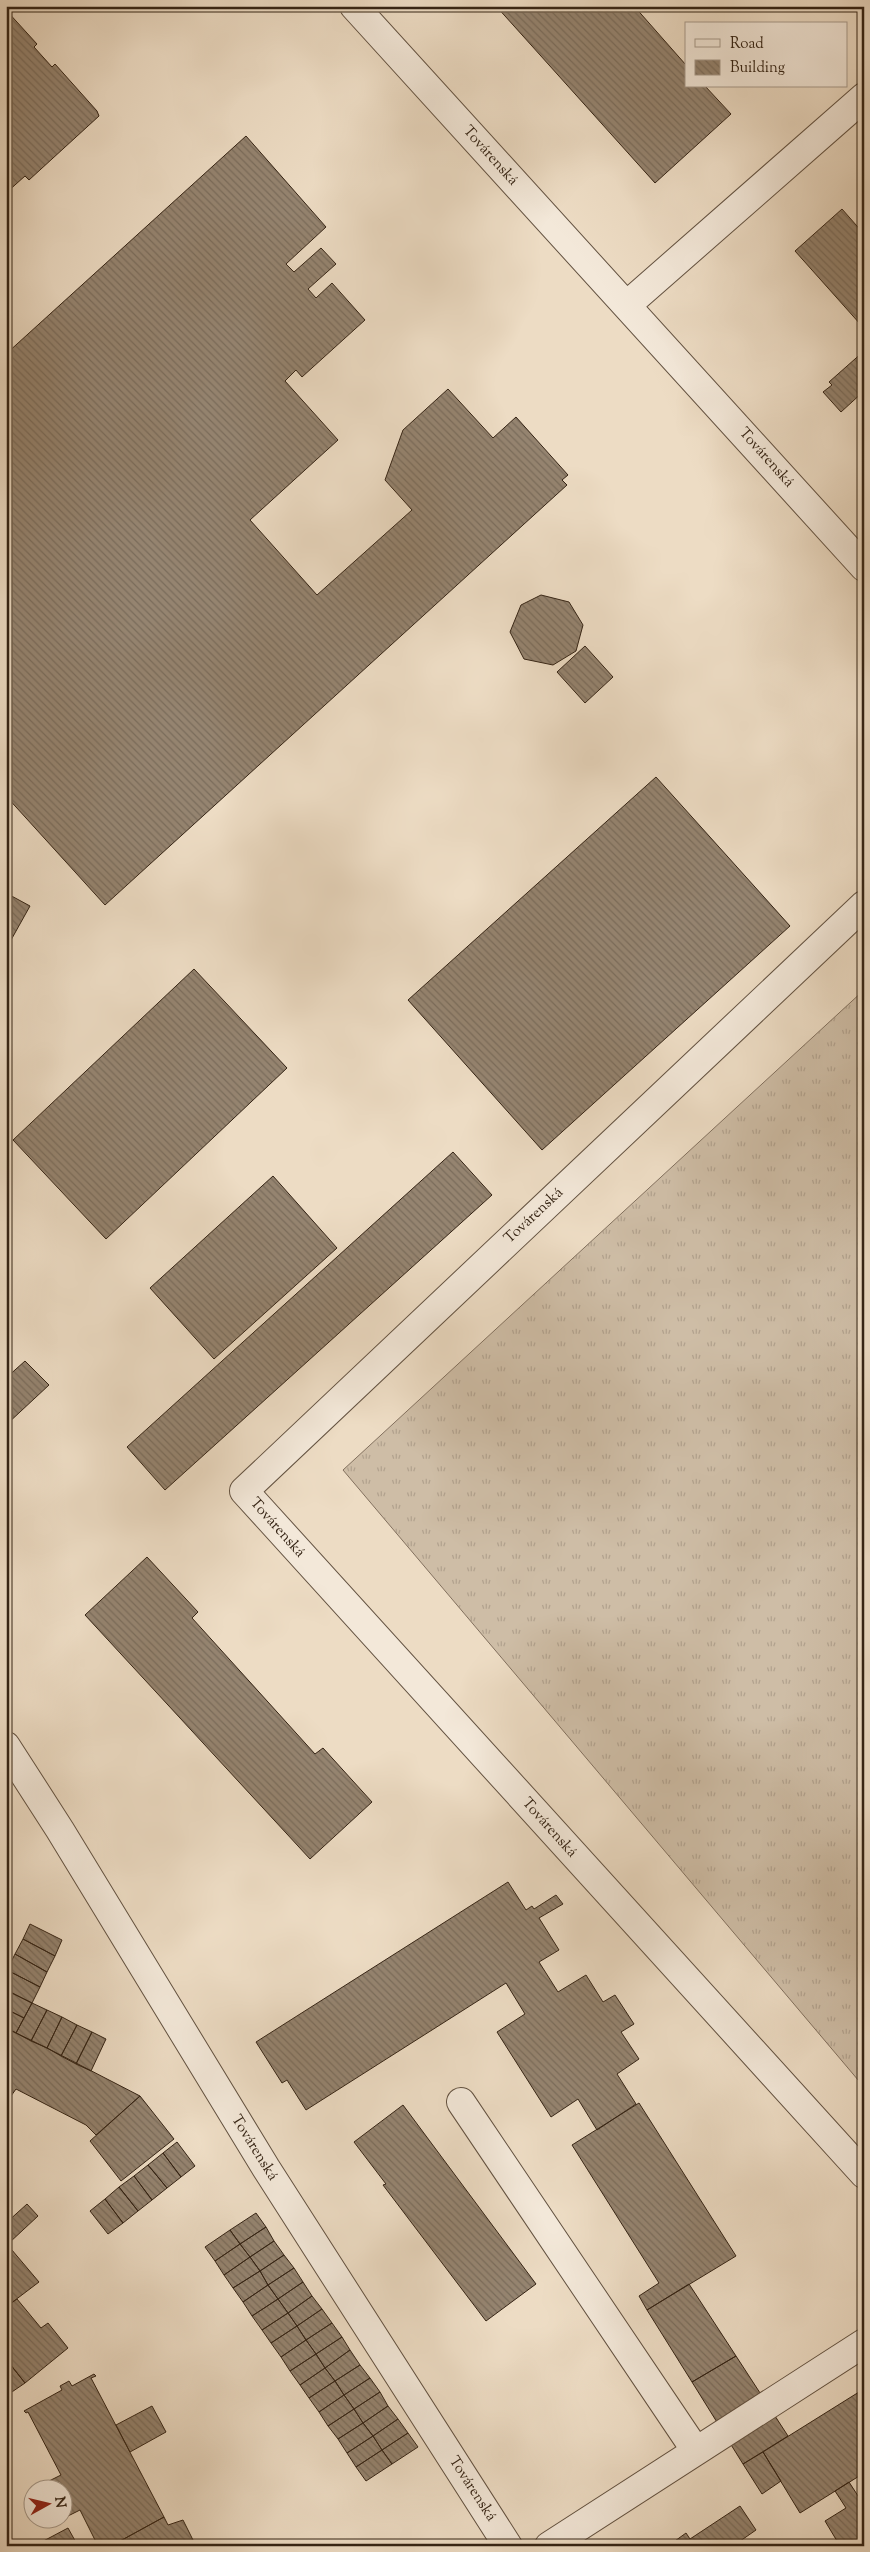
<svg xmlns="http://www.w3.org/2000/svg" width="870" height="2552" font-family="'Sorts Mill Goudy',serif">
  <defs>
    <pattern id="grass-tufts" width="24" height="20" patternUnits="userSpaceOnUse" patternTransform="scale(1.25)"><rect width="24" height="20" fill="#cebda6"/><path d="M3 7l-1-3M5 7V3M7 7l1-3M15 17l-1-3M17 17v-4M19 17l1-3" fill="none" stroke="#b2a28e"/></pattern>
    <pattern id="building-back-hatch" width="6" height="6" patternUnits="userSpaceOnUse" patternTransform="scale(1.25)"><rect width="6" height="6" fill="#958470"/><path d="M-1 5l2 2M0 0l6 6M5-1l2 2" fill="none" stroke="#7a6c5b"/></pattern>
  </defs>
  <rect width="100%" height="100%" fill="#eddcc4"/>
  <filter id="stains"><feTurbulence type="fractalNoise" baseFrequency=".004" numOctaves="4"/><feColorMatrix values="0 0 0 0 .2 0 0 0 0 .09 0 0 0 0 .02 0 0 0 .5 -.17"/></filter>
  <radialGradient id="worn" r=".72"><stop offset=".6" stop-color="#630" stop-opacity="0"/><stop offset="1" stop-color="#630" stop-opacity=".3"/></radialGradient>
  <path fill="url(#grass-tufts)" stroke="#82705e" d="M864,990V2087L343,1470Z"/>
  <path fill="url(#building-back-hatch)" stroke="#352415" d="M496,6H634L686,65V86H705L731,114L655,183Z
    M6,10L37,44L34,47L52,67L55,64L97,111L99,116L29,180L25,176L6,193Z
    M246,136L326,227L286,264L294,272L321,248L336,264L308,289L316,298L332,283L365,320L302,377L296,370L285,381L338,440L250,520L317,595L412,510L385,480L403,430L448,389L493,438L516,417L568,475L562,480L567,485L105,905L6,796V354Z
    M842,209L864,234V322L861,325L795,251Z
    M864,351V391L841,412L823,392L832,385L829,382Z
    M541,595L569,602L583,625L576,651L553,665L524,659L510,632L521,605Z
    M585,646L613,677L585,703L557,672Z
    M656,777L790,926L542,1150L408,1000Z
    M6,893L30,906L6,949Z
    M194,969L287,1068L106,1239L13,1140Z
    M453,1152L492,1195L165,1490L127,1447Z
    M273,1176L337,1248L214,1359L150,1288Z
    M25,1361L49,1385L6,1425V1378Z
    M147,1557L198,1612L192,1618L315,1754L323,1748L372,1802L310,1859L85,1615Z
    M508,1882L526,1910L532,1906L534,1909L556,1895L563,1904L539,1918L559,1950L539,1962L558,1992L586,1975L603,2002L615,1995L634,2024L621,2032L639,2059L617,2074L636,2104L597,2130L578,2099L551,2117L497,2032L525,2014L506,1983L306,2110L287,2080L282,2083L256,2042Z
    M30,1924L62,1940L55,1956L23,1939Z
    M23,1939L55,1956L47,1972L15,1954Z
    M15,1954L47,1972L40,1987L7,1970Z
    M7,1970L40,1987L32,2003L6,1990Z
    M6,1990L32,2003L24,2018L6,2009Z
    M32,2003L47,2010L31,2041L16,2033Z
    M6,2009L24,2018L16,2033L6,2028Z
    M47,2010L62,2017L47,2048L31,2041Z
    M62,2017L77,2025L61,2056L47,2048Z
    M77,2025L92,2032L76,2064L61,2056Z
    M6,2028L47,2048L140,2096L96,2135L86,2125L16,2089L11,2096L6,2094Z
    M92,2032L106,2039L91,2071L76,2064Z
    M140,2096L174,2139L121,2181L90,2141Z
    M639,2103L736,2256L647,2310L639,2296L659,2283L572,2145Z
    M403,2105L536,2284L486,2321L383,2185L386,2184L354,2142Z
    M177,2142L195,2166L181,2177L163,2153Z
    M163,2153L181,2177L167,2188L148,2165Z
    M148,2165L167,2188L152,2200L134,2176Z
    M134,2176L152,2200L138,2211L119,2187Z
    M119,2187L138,2211L123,2223L105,2199Z
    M105,2199L123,2223L108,2234L90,2211Z
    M27,2204L38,2216L9,2243L6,2240V2223Z
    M256,2213L266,2227L240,2244L230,2230Z
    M266,2227L274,2241L250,2257L240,2244Z
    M230,2230L240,2244L215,2261L205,2247Z
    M274,2241L284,2255L260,2271L250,2257Z
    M6,2243L39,2282L6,2307Z
    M240,2244L250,2257L224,2275L215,2261Z
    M284,2255L294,2268L268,2285L260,2271Z
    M250,2257L260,2271L233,2288L224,2275Z
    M294,2268L303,2282L278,2299L268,2285Z
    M260,2271L268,2285L243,2302L233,2288Z
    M303,2282L312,2296L288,2313L278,2299Z
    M689,2284L736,2356L692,2382L647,2310Z
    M268,2285L278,2299L252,2316L243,2302Z
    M312,2296L322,2309L297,2326L288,2313Z
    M17,2299L41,2328L48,2323L68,2348L25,2383L6,2359V2307Z
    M278,2299L288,2313L262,2330L252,2316Z
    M322,2309L332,2323L306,2340L297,2326Z
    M288,2313L297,2326L271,2343L262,2330Z
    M332,2323L342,2337L316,2354L306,2340Z
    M297,2326L306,2340L281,2357L271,2343Z
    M342,2337L350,2350L325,2368L316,2354Z
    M306,2340L316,2354L290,2371L281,2357Z
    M350,2350L360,2365L335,2381L325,2368Z
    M316,2354L325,2368L300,2385L290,2371Z
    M736,2356L788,2436L743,2464L692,2382Z
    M6,2359L25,2383L6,2396Z
    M360,2365L370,2378L344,2395L335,2381Z
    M325,2368L335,2381L309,2398L300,2385Z
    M94,2374L96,2376L91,2378L164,2517L111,2546H98L80,2510L68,2516L62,2509V2490H42L51,2485L49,2481L61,2475L28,2412L26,2413L24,2411L62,2390L60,2386L69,2381L72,2386Z
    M370,2378L380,2392L354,2409L344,2395Z
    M335,2381L344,2395L319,2412L309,2398Z
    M380,2392L388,2406L363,2423L354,2409Z
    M859,2392L864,2400V2473L800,2513L763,2452Z
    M344,2395L354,2409L328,2426L319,2412Z
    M152,2406L166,2432L130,2452L116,2425Z
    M388,2406L398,2419L373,2436L363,2423Z
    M354,2409L363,2423L338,2439L328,2426Z
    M398,2419L408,2433L382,2450L373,2436Z
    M363,2423L373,2436L347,2453L338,2439Z
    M408,2433L418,2447L392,2464L382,2450Z
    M373,2436L382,2450L356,2467L347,2453Z
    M382,2450L392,2464L366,2481L356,2467Z
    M763,2452L781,2481L762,2494L743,2464Z
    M849,2482L860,2499L864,2497V2546H840L825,2521L846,2508L835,2491Z
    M740,2506L756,2530L733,2546H668L686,2533L690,2539Z
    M164,2517L168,2525L183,2520L196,2546H111Z
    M68,2528L78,2546H34Z"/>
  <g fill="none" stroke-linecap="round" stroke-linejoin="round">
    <g stroke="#635241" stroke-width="30">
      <path id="minor" d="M354,6L864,567
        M627,305L864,97
        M864,905L244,1491L864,2174
        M6,1746L60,1830L266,2168L508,2546
        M461,2102L696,2451
        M549,2546L864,2343"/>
    </g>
    <use href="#minor" stroke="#f3e8d9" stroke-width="28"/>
  </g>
  <g text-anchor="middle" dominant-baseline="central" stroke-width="4" stroke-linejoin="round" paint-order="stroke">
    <g font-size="15" fill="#352415" stroke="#f3e8d9">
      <text transform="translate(490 156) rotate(48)">Továrenská</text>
      <text transform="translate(766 458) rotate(48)">Továrenská</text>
      <text transform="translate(534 1216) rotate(-43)">Továrenská</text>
      <text transform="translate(277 1528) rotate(48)">Továrenská</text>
      <text transform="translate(549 1828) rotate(48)">Továrenská</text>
      <text transform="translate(254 2148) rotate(58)">Továrenská</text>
      <text transform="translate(472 2489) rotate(57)">Továrenská</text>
    </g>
  </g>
  <rect width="870" height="2552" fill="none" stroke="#eddcc4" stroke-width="25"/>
  <rect x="8" y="8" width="855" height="2537" fill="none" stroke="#352415" stroke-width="2.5"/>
  <rect x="12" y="12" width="845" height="2527" fill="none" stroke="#352415"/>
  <rect x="685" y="22" width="162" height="65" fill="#f3e8d9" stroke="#a79a8b"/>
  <rect x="695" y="39" width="25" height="8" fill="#f3e8d9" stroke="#a79a8b"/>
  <text x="730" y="48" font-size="15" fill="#352415">Road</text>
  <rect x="695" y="60" width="25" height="15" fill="url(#building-back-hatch)" stroke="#a79a8b"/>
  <text x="730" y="72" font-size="15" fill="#352415">Building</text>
  <g transform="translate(48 2504) rotate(82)"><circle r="24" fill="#f3e8d9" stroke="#a79a8b"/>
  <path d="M0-4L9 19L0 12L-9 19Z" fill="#8f2418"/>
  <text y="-8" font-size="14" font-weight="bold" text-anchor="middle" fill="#352415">N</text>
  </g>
  <rect width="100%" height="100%" filter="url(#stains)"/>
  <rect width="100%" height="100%" fill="url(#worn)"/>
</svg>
